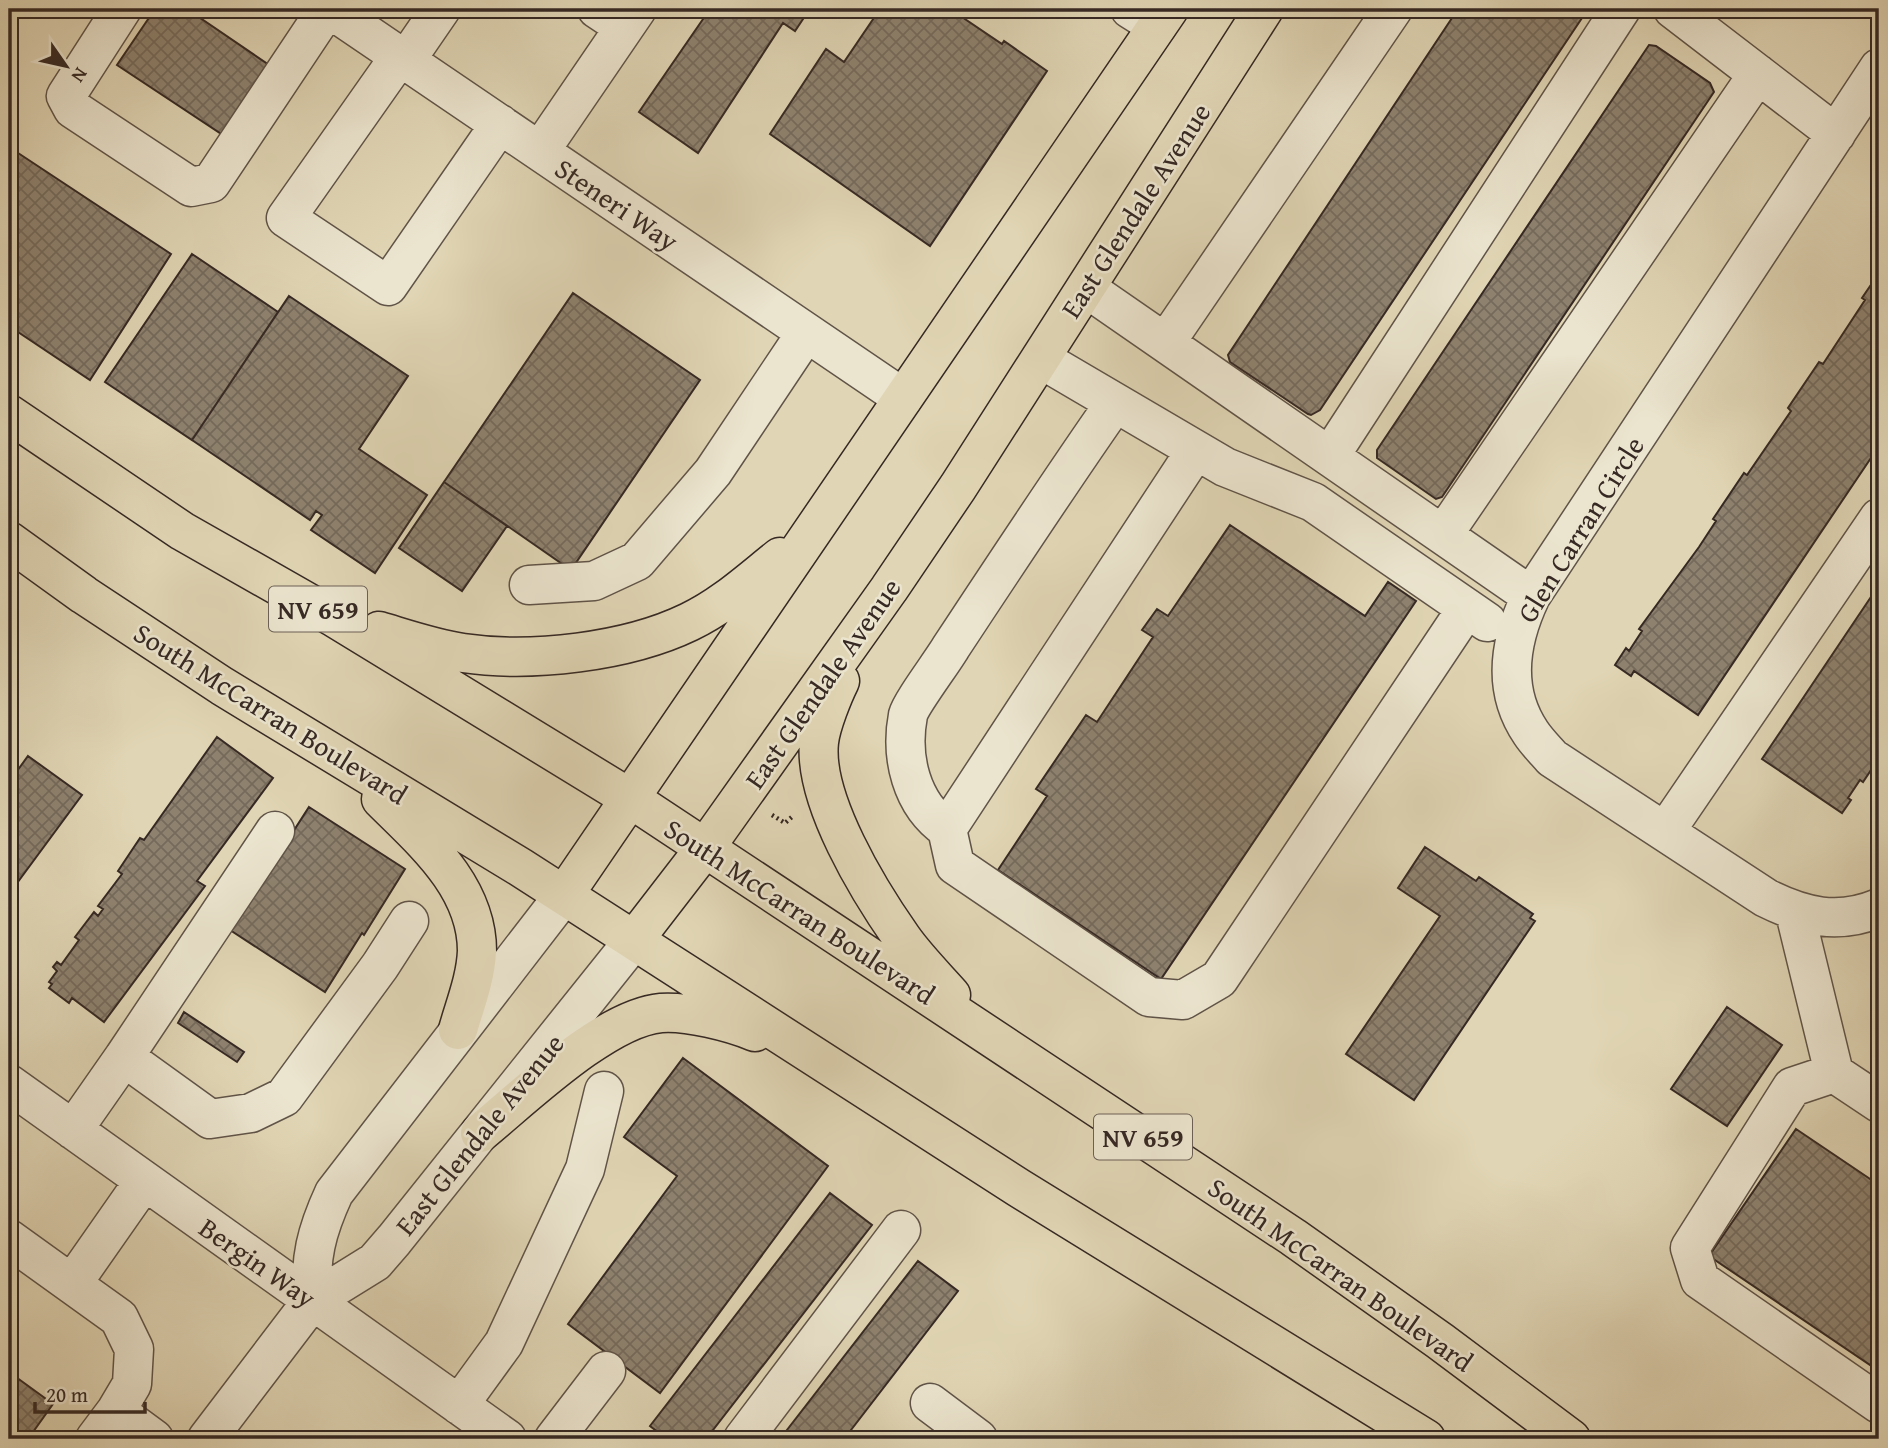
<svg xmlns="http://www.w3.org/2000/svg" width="1888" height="1448" font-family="'Gentium Book Plus',serif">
  <defs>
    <pattern id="building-cross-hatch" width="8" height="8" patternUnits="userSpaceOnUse" patternTransform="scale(1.75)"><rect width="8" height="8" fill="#8e826f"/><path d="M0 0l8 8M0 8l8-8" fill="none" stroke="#756a5b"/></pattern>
  </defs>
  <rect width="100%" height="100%" fill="#e0d5b4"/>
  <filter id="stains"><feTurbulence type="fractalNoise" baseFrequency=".00286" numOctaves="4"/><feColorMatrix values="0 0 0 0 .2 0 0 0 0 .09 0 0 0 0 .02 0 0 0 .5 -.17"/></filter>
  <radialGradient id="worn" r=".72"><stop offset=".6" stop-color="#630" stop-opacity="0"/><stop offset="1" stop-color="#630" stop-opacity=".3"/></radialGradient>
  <path fill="url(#building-cross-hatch)" stroke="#362924" stroke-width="2" d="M155,9H187L275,69L229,139L117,65Z
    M710,9L809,10L795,31L783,23L698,153L639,112Z
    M880,9H950L1002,44L1004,41L1047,71L930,246L770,134L826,49L844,62Z
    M1458,9H1588L1320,410L1311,415L1308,414L1230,362L1228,355Z
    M1649,45L1656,46L1710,83L1714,92L1442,497L1436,499L1377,458V450Z
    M9,147L171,254L90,380L9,326Z
    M192,254L278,312L192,440L105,382Z
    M1879,273V446L1698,715L1634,671L1631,676L1615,665L1626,648L1629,651L1642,631L1639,629L1699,547L1716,521L1713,519L1744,473L1747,475L1791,411L1788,408L1819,362L1823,364L1865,300L1862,298Z
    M573,293L700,380L571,570L444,482Z
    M289,296L408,376L359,449L427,495L375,573L311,530L322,515L316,511L310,520L192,440Z
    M444,482L507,526L462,591L399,548Z
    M1230,525L1365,616L1388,582L1416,601L1161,979L998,870L1047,796L1036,789L1086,715L1097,722L1153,637L1142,630L1157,609L1168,616Z
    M1879,585V758L1863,782L1860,780L1848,798L1851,800L1842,813L1762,759Z
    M217,737L273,778L197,881L205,886L104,1022L72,998L69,1003L49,988L52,984L49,982L57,971L53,967L57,962L61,965L79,940L75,937L94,912L98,916L103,909L98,906L122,874L118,871L140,838L144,840Z
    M28,756L82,795L9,894V782Z
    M309,807L405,869L364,935L362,933L325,992L230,930Z
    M1425,847L1476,881L1479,877L1533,914L1530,918L1535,921L1414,1100L1346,1054L1440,916L1398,888Z
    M1727,1007L1782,1045L1727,1126L1671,1089Z
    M184,1012L244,1052L237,1062L178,1023Z
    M683,1058L828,1166L660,1393L568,1324L677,1176L624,1137Z
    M1796,1129L1879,1185V1371L1709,1256Z
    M830,1193L872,1225L706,1439H667L650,1426Z
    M918,1261L958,1291L844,1439H780Z
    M9,1372L53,1404L28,1439H9Z"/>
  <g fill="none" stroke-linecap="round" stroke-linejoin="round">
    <g stroke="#605448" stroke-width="41">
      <path id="minor" d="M122,9L66,96L73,109L191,187L211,183L327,9
        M330,9L903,398
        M597,9L624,27
        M1130,9L1157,26
        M1673,9L1836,134
        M400,56L286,218L388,286L500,124
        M406,60L441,9
        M1879,68L1531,596C1510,640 1501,689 1531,733C1537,742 1545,750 1552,758L1766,898C1804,917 1838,925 1879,908
        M540,151L637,9
        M1086,288L1531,596
        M1166,342L1393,9
        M1041,359L1225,467L1313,502L1487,622
        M1115,403C1059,483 1005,565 951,647C943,661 911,703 908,715C900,757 911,804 947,829L1196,450
        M1330,456L1621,9
        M1443,535L1758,74
        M529,585L594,581L637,561L713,472L806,333
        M947,829L955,865L1149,997L1183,1000L1219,979L1467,608
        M1665,832L1879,518
        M1795,913L1834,1073
        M124,1057L275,831
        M9,1084L507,1439
        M1879,1103L1834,1073L1792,1087L1690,1248L1700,1280L1879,1404
        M73,1130L124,1057L210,1119L251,1113L284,1097L380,966L409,921
        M9,1239L119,1318L134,1349L132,1384L116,1411L95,1439
        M72,1284L144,1181
        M312,1301C310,1258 316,1232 334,1193L564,895
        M930,1403L978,1439
        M459,1405L504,1343L585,1169L604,1091
        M116,1411L154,1439
        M207,1439L312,1301L375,1262L394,1240L634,940
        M554,1439L606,1371
        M743,1439L901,1230"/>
    </g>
    <g stroke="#362924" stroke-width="41">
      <path id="major" d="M9,414L182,531L335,618L631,799L1293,1237L1440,1341L1571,1439
        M9,541L84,595L222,686L520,867L1019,1188L1426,1439
        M379,631C406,639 435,649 463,653C531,663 627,652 689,622C723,606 751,580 780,557
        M840,681C833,695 821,725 819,742C813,800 869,891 902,938C916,958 935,977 951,995
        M381,799C423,841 477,886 477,951C476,978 465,1005 458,1030
        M564,895L1169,9
        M634,940L705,848L889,589L958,487L1264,9
        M480,1133C524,1097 605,1018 661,1013C687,1011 731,1022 755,1032"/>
    </g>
    <path stroke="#362924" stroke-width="4.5" stroke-dasharray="2 3.5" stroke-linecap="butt" d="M772,815L785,823L793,816"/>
    <use href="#minor" stroke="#ebe4ce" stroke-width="38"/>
    <use href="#major" stroke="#e0d5b4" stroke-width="38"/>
  </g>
  <g text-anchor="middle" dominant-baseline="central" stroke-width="5" stroke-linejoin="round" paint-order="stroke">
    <g fill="#ebe4ce" stroke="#6c6157" stroke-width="2">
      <rect x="269" y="586.5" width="98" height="45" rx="5"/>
      <rect x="1094" y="1114.5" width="98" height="45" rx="5"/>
    </g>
    <g font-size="26" font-weight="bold" fill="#362924">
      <text x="318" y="609">NV 659</text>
      <text x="1143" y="1137">NV 659</text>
    </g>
    <g font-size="28" fill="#362924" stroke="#ebe4ce">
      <text transform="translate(617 204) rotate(34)">Steneri Way</text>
      <text transform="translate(1135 210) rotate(-57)">East Glendale Avenue</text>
      <text transform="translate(1580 529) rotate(-58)">Glen Carran Circle</text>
      <text transform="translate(822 683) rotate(-55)">East Glendale Avenue</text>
      <text transform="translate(271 713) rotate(32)">South McCarran Boulevard</text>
      <text transform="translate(800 911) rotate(33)">South McCarran Boulevard</text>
      <text transform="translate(479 1134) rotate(-51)">East Glendale Avenue</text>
      <text transform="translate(258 1262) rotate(35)">Bergin Way</text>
      <text transform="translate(1341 1274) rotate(35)">South McCarran Boulevard</text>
    </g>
  </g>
  <rect width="1888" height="1448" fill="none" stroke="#e0d5b4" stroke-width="35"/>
  <rect x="10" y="10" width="1867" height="1427" fill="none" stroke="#362924" stroke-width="3.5"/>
  <rect x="18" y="18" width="1853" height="1413" fill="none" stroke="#362924" stroke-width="2"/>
  <g transform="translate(66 66) rotate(124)" stroke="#ebe4ce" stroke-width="5" paint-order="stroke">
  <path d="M0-5L12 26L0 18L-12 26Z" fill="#362924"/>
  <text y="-10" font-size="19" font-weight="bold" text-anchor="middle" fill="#362924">N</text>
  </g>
  <path d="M35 1402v10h110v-10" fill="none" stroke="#362924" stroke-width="3.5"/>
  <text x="46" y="1402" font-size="21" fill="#362924" stroke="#ebe4ce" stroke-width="5" paint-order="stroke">20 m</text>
  <rect width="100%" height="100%" filter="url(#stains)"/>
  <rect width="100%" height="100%" fill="url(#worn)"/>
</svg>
